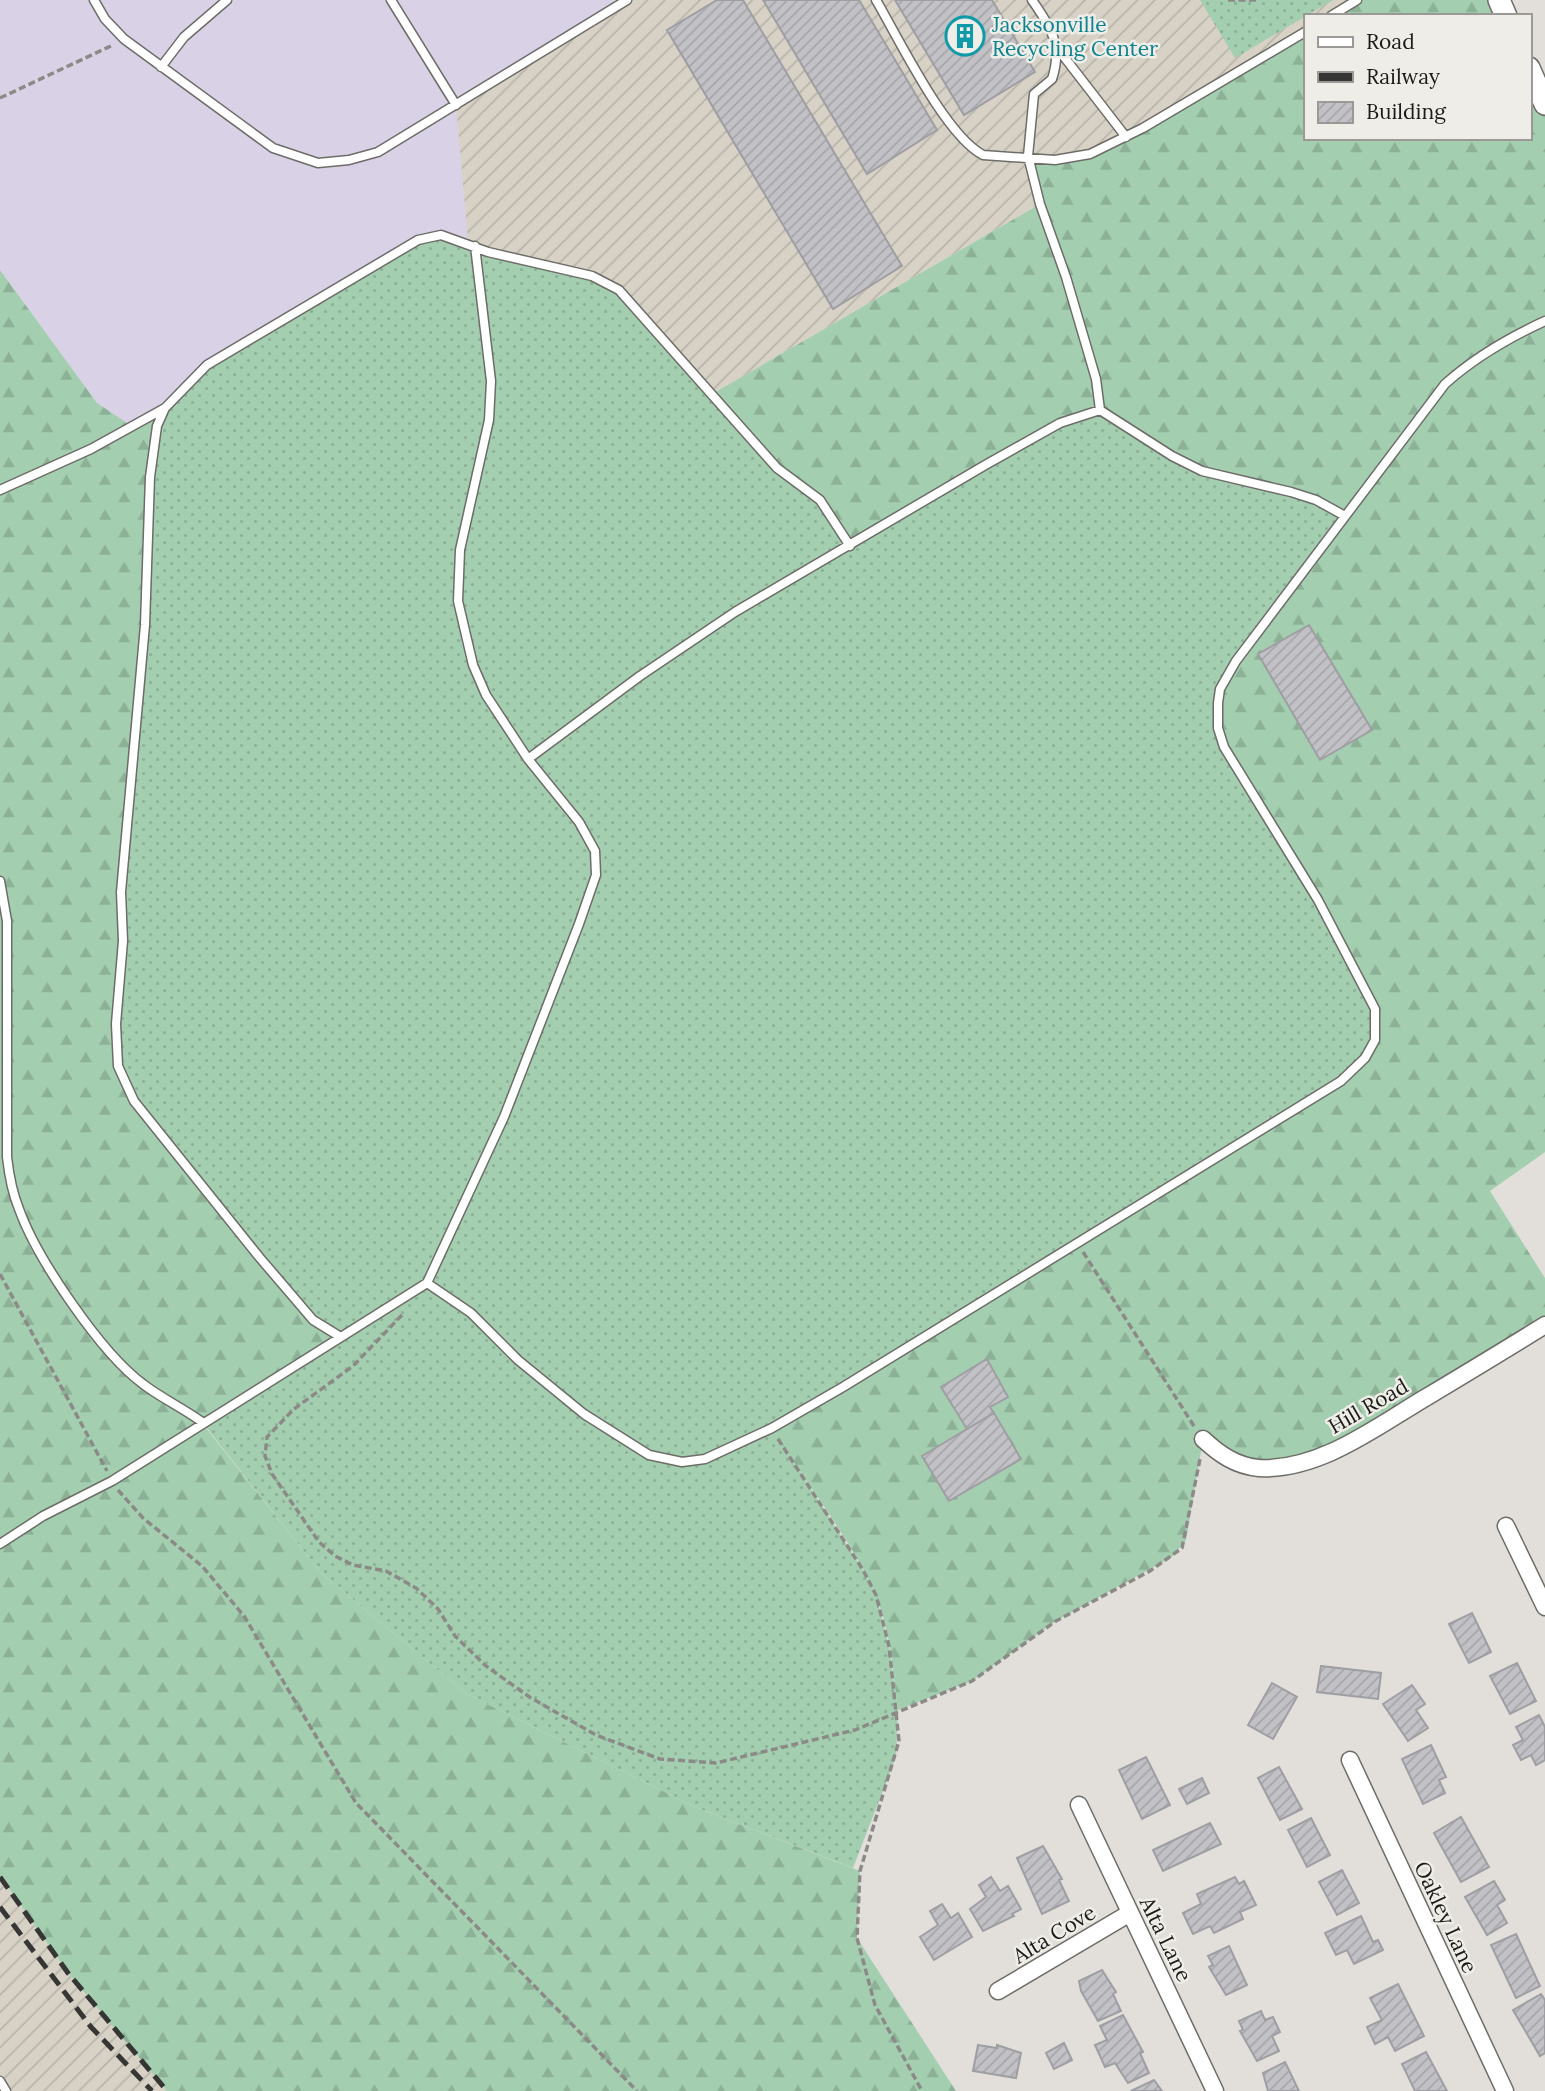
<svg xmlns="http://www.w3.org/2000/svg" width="1545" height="2091" font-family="Lora,serif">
  <defs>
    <pattern id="industrial-furrows" width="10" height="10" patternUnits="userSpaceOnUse" patternTransform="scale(1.75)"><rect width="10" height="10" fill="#d8d2c6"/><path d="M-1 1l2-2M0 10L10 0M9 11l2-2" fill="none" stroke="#b9b4aa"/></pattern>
    <pattern id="grass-dots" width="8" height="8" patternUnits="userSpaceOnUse" patternTransform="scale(1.75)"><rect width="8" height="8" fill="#a3cfb0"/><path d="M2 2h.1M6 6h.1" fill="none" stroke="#8cb197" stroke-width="1.8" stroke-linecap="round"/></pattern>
    <pattern id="forest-firs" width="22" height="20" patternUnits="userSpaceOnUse" patternTransform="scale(1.75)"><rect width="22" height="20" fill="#a3cfb0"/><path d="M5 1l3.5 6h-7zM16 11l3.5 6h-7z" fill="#8cb197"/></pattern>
    <pattern id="building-hatch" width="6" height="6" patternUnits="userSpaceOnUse" patternTransform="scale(1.75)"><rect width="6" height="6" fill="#c2c1c6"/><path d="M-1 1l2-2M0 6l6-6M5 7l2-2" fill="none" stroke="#a6a5aa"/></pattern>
  </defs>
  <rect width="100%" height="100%" fill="#e2dfda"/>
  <path fill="#d9d2e7" d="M0,0H627L475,246L119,434L0,270Z"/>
  <path fill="url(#industrial-furrows)" d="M627,0H1356L1330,16H1305V31L1040,204L712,394L488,252L468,242L456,105Z
    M0,1877L68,1973L167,2091H0Z"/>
  <path fill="url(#grass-dots)" d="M1200,0H1333L1235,58Z
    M441,235L607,282L767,455L1060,423L1100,410L1345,516L1318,900L1375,1009V1040L1340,1081L772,1428L863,1570L876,1595L889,1646L898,1710L896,1757L853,1868L695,1807L467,1694L321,1573L202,1422L325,1330L134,1101L118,1066L121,892L150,477L165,408L207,365L399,249Z"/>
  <path fill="url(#forest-firs)" d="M1358,0H1499L1506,16H1332Z
    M1305,32V138H1529V68L1545,97V1152L1490,1191L1545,1278V1325L1322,1456L1257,1468L1203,1440L1186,1540L1172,1557L1056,1621L972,1681L898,1710C893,1672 891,1630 875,1594C851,1538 804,1481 772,1428L1340,1081L1375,1040V1009L1318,900L1224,747L1218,728L1220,689L1345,516L1316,500L1202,471L1100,410L1060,423L850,546L829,511L777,468L712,394L1040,204L1028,156L1055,160L1090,154Z
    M0,270L97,403L133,427L165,408L150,477L145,625L123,859L117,1024L123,1081L313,1320L339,1336L202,1423L321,1573L467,1694L695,1807L860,1871L857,1938L956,2091H167L68,1973L0,1876Z"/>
  <path fill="url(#building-hatch)" stroke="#9e9ea3" stroke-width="2" d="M717,0H743L902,266L833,309L667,30Z
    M763,0H859L937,130L867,174Z
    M895,0H992L1035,72L964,115Z
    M1309,625L1372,730L1320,760L1258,654Z
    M987,1359L1008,1397L990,1407L994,1413L967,1429L941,1387Z
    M994,1413L1021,1459L949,1501L922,1456Z
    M1472,1613L1491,1652L1469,1663L1449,1624Z
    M1517,1663L1536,1701L1510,1714L1490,1676Z
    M1321,1666L1381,1673L1378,1699L1317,1692Z
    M1272,1683L1297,1697L1273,1739L1248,1725Z
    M1412,1685L1425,1704L1416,1710L1428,1728L1408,1741L1383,1704Z
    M1539,1715L1545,1727V1760L1536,1765L1531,1755L1521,1760L1513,1745L1523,1740L1516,1727Z
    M1431,1745L1446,1777L1439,1780L1445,1793L1423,1804L1402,1759Z
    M1146,1757L1170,1805L1142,1819L1119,1770Z
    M1279,1767L1302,1809L1280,1820L1258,1778Z
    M1202,1778L1209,1793L1187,1804L1179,1789Z
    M1461,1817L1489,1867L1461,1882L1434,1833Z
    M1311,1818L1330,1855L1307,1867L1288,1830Z
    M1210,1823L1221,1844L1163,1871L1153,1850Z
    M1043,1846L1062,1879L1059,1880L1069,1901L1042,1914L1017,1858Z
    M1342,1870L1359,1903L1337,1915L1319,1882Z
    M991,1877L1000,1891L1008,1886L1021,1909L1012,1914L1014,1916L983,1931L970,1909L986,1897L979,1885Z
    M1235,1877L1239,1884L1244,1881L1256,1905L1240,1912L1243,1919L1214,1933L1210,1926L1193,1934L1183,1913L1201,1904L1197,1894Z
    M1494,1881L1505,1900L1497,1905L1507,1923L1487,1935L1465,1897Z
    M942,1904L951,1918L958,1913L972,1937L934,1960L920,1937L938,1925L930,1911Z
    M1361,1916L1373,1942L1378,1940L1383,1950L1354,1964L1347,1950L1336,1955L1325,1933Z
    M1516,1934L1540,1986L1516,1998L1491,1945Z
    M1229,1946L1247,1985L1226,1995L1209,1967L1213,1965L1208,1956Z
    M1102,1970L1116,1992L1113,1994L1121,2011L1098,2021L1081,1991L1079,1981Z
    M1398,1984L1424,2036L1395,2051L1388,2037L1375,2044L1367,2027L1382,2020L1370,1998Z
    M1541,1994L1545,2000V2053L1540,2056L1513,2010Z
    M1261,2011L1265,2020L1273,2017L1280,2032L1272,2036L1279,2051L1257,2061L1240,2031L1243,2030L1239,2021Z
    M1123,2015L1143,2052L1140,2053L1149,2073L1128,2083L1115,2063L1105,2067L1095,2045L1107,2040L1100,2026Z
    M1064,2043L1072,2060L1054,2069L1046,2053Z
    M978,2045L997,2048V2045L1021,2053L1016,2078L973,2071Z
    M1426,2052L1447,2091H1415L1402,2064Z
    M1285,2062L1299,2091H1268L1263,2073Z
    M1154,2080L1162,2091H1131Z"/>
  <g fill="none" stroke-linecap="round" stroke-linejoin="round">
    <g stroke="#6d6c67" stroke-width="11">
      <path id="lane" d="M94,0L105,19L124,39L273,148L318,163L349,160L378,152L627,0
        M391,0L456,105
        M876,0C899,39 945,135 983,155L1055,160L1090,154L1143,128L1305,32
        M1032,0C1051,27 1063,46 1052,79L1034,94L1028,156L1040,204L1066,277L1096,379L1100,410
        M1331,16L1357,0
        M1058,49L1126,137
        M161,67L184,37L227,0
        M165,408L157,426L150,477L145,625L121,892L123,941L116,1024L118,1066L134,1101L260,1258L313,1320L339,1336
        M0,490L91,449L165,408L207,365L418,240L441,235L488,252L592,276L619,290L777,468L820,500L850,546
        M528,759L640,676L735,612L987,464L1060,423L1100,410L1172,456L1202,471L1291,492L1316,500L1345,516
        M0,881L7,921V1157C9,1175 12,1192 19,1209C37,1259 101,1353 143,1384C161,1398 183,1408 202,1422
        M427,1283L471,1313L518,1360L584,1414L649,1455L682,1462L705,1459L772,1428L843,1387L1341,1081L1365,1058L1375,1040V1009L1318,900L1224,747L1218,728V703L1220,689L1236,661L1445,384C1475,357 1508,338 1545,321
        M0,1544L43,1516L112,1481L427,1283L504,1117L579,924L596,875L595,851L579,822L528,759L486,695L473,665L458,601L460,550L489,420L491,381L475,246
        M0,2081L6,2091"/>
    </g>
    <g stroke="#6d6c67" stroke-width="19">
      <path id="street" d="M1203,1439C1219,1454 1236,1466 1259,1468C1319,1471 1376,1427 1425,1398C1465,1374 1505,1350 1545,1325
        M1506,1526L1545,1607
        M1350,1760L1505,2091
        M1079,1805L1215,2091
        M998,1991L1130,1913"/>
    </g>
    <g stroke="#6d6c67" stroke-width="24">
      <path id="secondary" d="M1499,0L1506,16
        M1529,68L1545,104"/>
    </g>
    <path stroke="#8c8a87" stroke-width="3.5" stroke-dasharray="7 3.5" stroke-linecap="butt" d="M1228,0H1258
      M0,98L113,45
      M1083,1252L1194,1426
      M0,1274L107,1471
      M402,1315L353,1366L294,1409L267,1437L265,1456L272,1474L319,1542L335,1556L353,1565L386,1571L416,1588L438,1609L455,1636L486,1666L531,1698L596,1735L660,1759L716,1763L855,1730L972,1681L1056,1621L1150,1571L1182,1548L1200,1459
      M778,1439L863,1570L876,1595L889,1646L899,1741L860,1871L857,1938L875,2005L922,2091
      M118,1490L143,1518L202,1566L244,1616L356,1803L637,2091"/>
    <use href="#lane" stroke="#fff" stroke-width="8"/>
    <use href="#street" stroke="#fff" stroke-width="16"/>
    <use href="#secondary" stroke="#fff" stroke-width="21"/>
    <path stroke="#363634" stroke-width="5" stroke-dasharray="14 7" stroke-linecap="butt" d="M0,1877L68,1973L167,2091
      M0,1907L91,2027L152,2091"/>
  </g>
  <defs>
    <g id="building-ring" transform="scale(2.0125)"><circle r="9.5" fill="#efede7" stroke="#0f9aa8" stroke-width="1.5"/><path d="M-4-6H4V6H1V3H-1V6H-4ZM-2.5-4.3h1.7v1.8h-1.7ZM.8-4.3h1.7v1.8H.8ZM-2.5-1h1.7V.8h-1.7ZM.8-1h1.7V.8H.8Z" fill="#0f9aa8"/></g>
  </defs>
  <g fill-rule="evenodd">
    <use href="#building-ring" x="965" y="36"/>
  </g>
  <g text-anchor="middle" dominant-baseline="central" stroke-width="5" stroke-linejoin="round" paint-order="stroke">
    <g font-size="21" fill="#0d838f" stroke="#efede7" text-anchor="start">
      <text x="992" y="24">Jacksonville<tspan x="992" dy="24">Recycling Center</tspan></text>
    </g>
    <g font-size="21" fill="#1b1b19" stroke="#efede7">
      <text transform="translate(1368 1406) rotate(-30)">Hill Road</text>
      <text transform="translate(1446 1917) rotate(65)">Oakley Lane</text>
      <text transform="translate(1054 1934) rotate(-31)">Alta Cove</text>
      <text transform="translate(1166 1939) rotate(64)">Alta Lane</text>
    </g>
  </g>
  <rect x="1304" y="14" width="228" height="126" fill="#efede7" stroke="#9a9995" stroke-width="2"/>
  <rect x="1318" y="37" width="35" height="10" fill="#ffffff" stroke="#9a9995" stroke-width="2"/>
  <text x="1366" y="49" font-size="21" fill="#1b1b19">Road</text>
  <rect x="1318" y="72" width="35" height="10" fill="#363634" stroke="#9a9995" stroke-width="2"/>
  <text x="1366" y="84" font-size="21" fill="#1b1b19">Railway</text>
  <rect x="1318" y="102" width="35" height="21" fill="url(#building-hatch)" stroke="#9a9995" stroke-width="2"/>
  <text x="1366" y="119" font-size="21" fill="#1b1b19">Building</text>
</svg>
